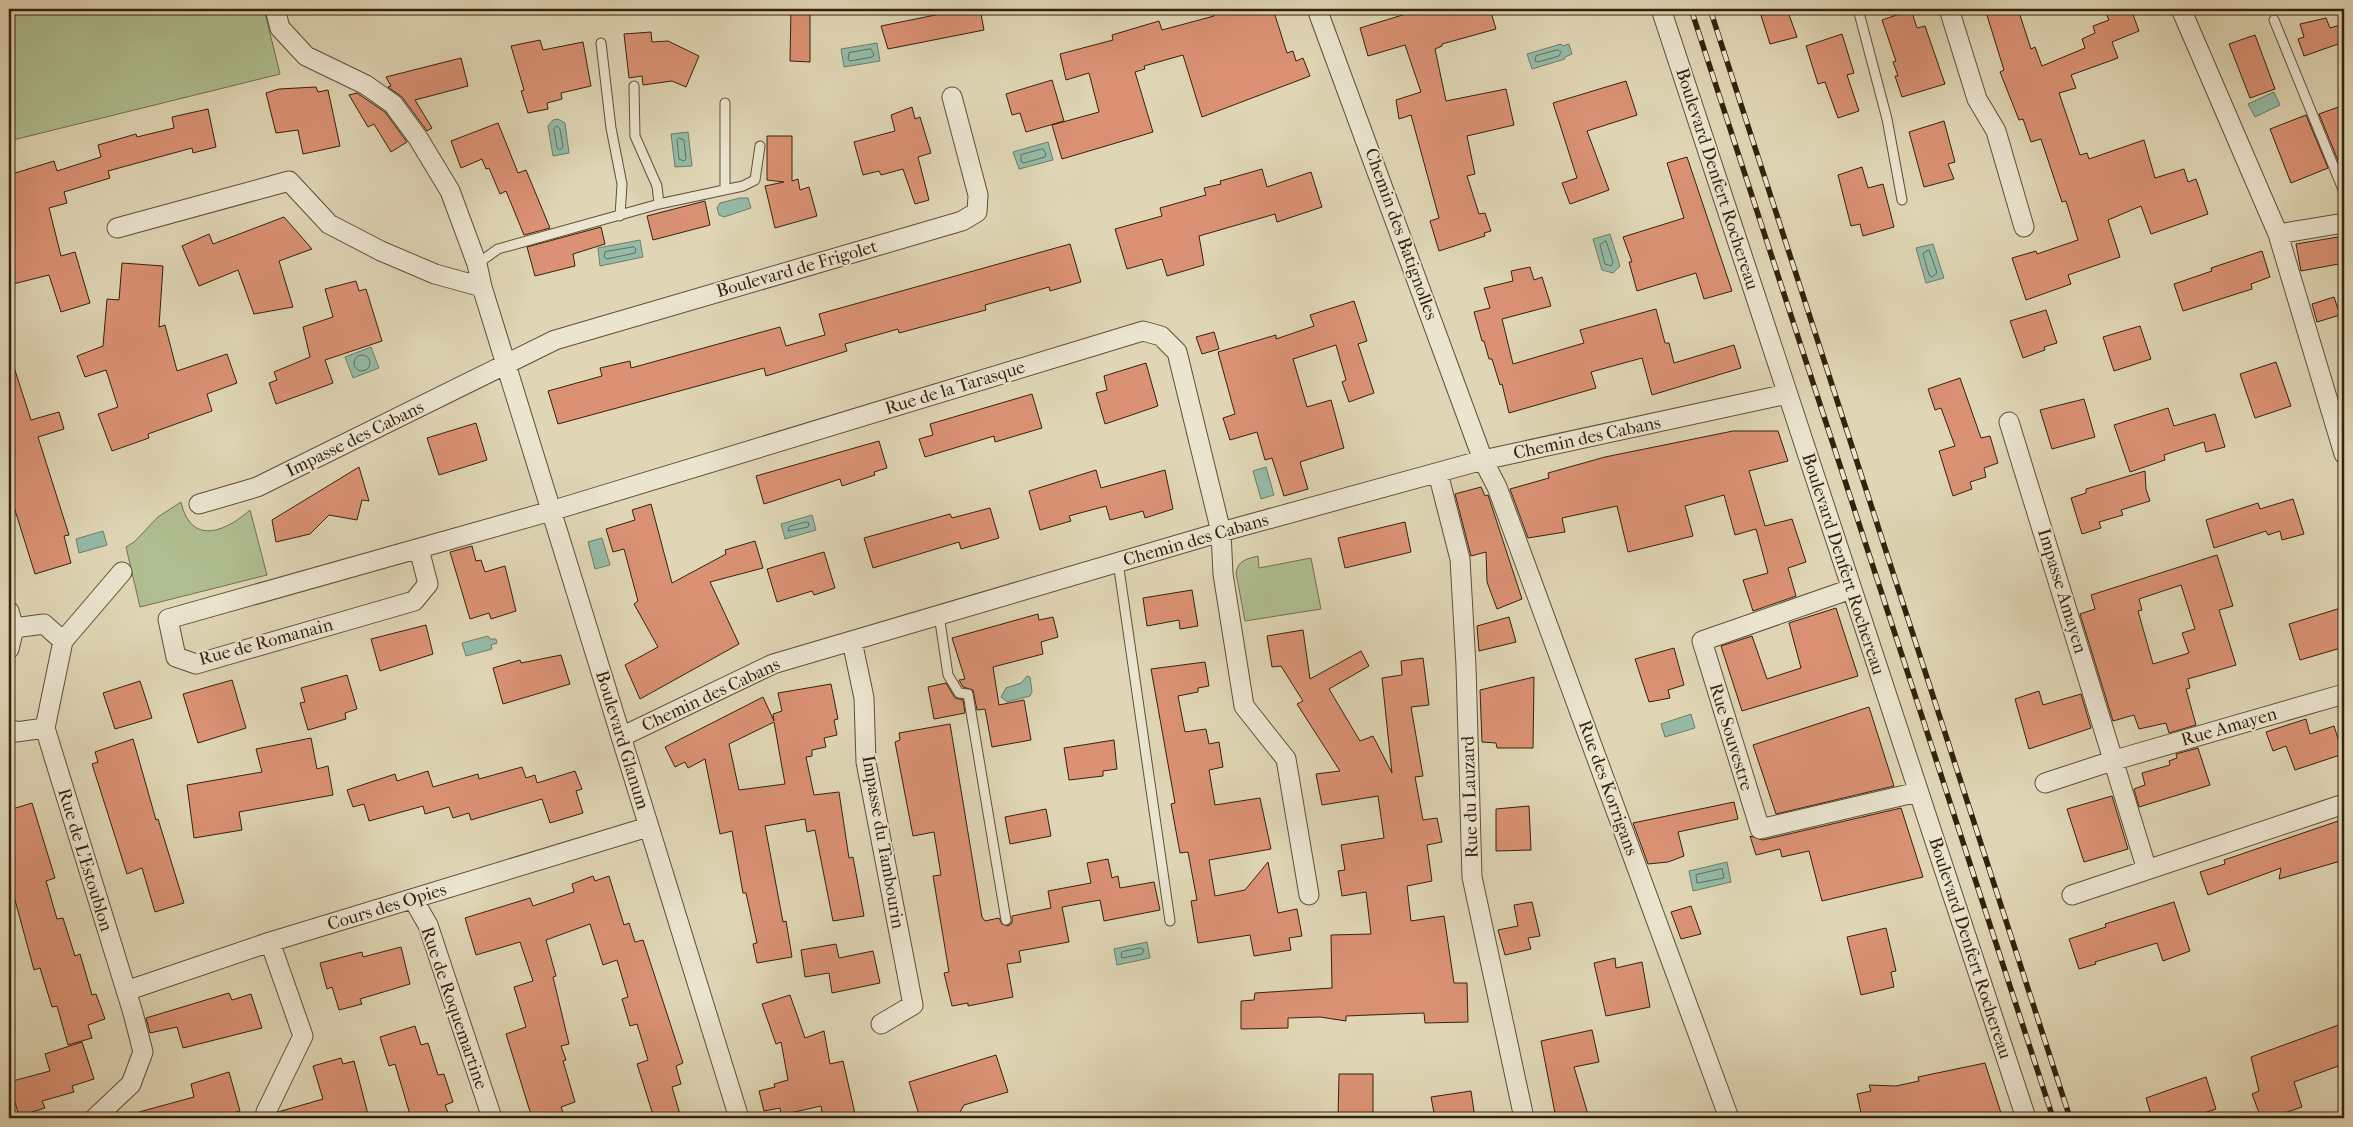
<svg xmlns="http://www.w3.org/2000/svg" width="2353" height="1127" font-family="'IM FELL French Canon',serif">
  <rect width="100%" height="100%" fill="#e0d6b5"/>
  <filter id="stains"><feTurbulence type="fractalNoise" baseFrequency=".004" numOctaves="4"/><feColorMatrix values="0 0 0 0 .2 0 0 0 0 .09 0 0 0 0 .02 0 0 0 .5 -.17"/></filter>
  <radialGradient id="worn" r=".72"><stop offset=".6" stop-color="#630" stop-opacity="0"/><stop offset="1" stop-color="#630" stop-opacity=".3"/></radialGradient>
  <path fill="#afbe90" stroke="#72704e" d="M9,9H264L280,74L9,141Z
    M181,502C191,546 225,532 250,510L267,575L140,607L126,547L134,542L158,517Z
    M1258,556L1259,568L1311,558L1321,609L1245,621L1236,573C1238,560 1247,559 1258,556Z"/>
  <path fill="#95baa7" stroke="#6e7d69" d="M877,43L880,61L844,67L841,49Z
    M1561,44L1562,46L1569,44L1572,54L1565,57V59L1532,69L1527,54Z
    M2274,92L2280,105L2255,117L2248,104Z
    M558,119L565,123L569,153L553,156L548,126L553,120Z
    M688,132L692,166L675,167L671,134Z
    M1048,142L1053,160L1019,169L1013,152Z
    M740,198H748L751,208L724,217L719,215L717,208L720,203Z
    M1610,234L1620,266L1613,273L1602,270L1593,239Z
    M640,240L643,257L600,266L598,248Z
    M1933,244L1944,278L1926,283L1916,248Z
    M371,347L379,368L353,378L345,357Z
    M1266,467L1274,495L1261,499L1253,471Z
    M812,515L816,530L785,539L781,524Z
    M103,531L107,545L79,553L76,539Z
    M602,538L610,565L595,569L588,542Z
    M488,636L490,639H496L497,643L491,645L492,649L466,656L462,643Z
    M1027,676L1030,677L1032,692L1030,696L1007,702L1001,697L1006,688L1021,683Z
    M1691,714L1695,728L1665,737L1661,724Z
    M1727,862L1731,882L1693,891L1689,871Z
    M1147,942L1150,958L1117,965L1114,949Z"/>
  <g fill="none" stroke-linecap="round" stroke-linejoin="round">
    <path stroke="#646e5a" stroke-width="1" d="M871,49L874,55L872,57L850,61L848,59L849,53Z
      M1558,50L1561,52L1559,56L1538,62L1535,61L1536,56Z
      M557,126L560,129L563,147L560,150L557,148L554,129Z
      M679,138L684,140L686,159L684,161L679,159L677,140Z
      M1043,149L1046,154L1045,157L1024,163L1021,161V155Z
      M1606,241L1613,262L1611,266L1605,264L1600,245Z
      M634,247L636,249L635,253L607,259L604,257L605,252Z
      M1929,250L1937,273L1932,277L1929,275L1923,254Z
      M354 363a8 8 0 1 1 16 0a8 8 0 1 1-16 0Z
      M806,522L809,523L808,527L788,531L789,527Z
      M1722,869L1724,878L1697,883L1696,875Z
      M1141,948L1144,950L1142,954L1123,958L1121,957L1122,952Z"/>
  </g>
  <path fill="#db9274" stroke="#34220c" fill-rule="evenodd" d="M791,9H810V62L790,61Z
    M965,9H980L984,30L888,49L881,26Z
    M1212,9H1273L1287,53L1293,51L1296,61L1303,58L1310,76L1202,117L1183,55L1144,66L1145,69L1135,72L1153,132L1062,159L1052,125L1099,112L1089,73L1066,80L1060,54L1113,40L1112,35L1159,21L1162,30L1214,16Z
    M1422,9H1490L1496,29L1442,44V46L1435,49L1446,101L1506,89L1514,125L1467,136L1475,174L1467,176L1479,214L1485,213L1491,231L1484,233L1485,236L1439,251L1430,221L1439,218L1411,115L1399,119L1396,100L1421,92L1405,45L1368,56L1360,28Z
    M1759,9H1787L1797,37L1770,44Z
    M1985,9H2018L2031,49L2035,47L2042,66L2085,48L2082,39L2095,33L2093,26L2109,20L2104,9H2131L2139,31L2112,42L2118,58L2071,75L2076,88L2059,93L2080,155L2087,153L2089,159L2144,140L2155,178L2184,169L2188,182L2196,179L2208,214L2151,234L2141,206L2108,220L2120,257L2068,275L2071,284L2026,300L2012,258L2036,251L2037,254L2078,240L2066,201L2062,202L2041,139L2031,142L2023,119L2019,120L2000,72L2004,70Z
    M1911,10L1917,28L1925,26L1945,84L1902,97L1895,76H1898L1893,62L1896,61L1882,20Z
    M2326,18L2330,28L2340,25L2344,42L2304,56L2298,39L2304,37L2300,24Z
    M651,32L652,42L668,41L699,56L686,87L672,81L643,85L642,76L629,78L624,34Z
    M1842,34L1854,73L1847,75L1859,111L1838,118L1825,82L1818,84L1806,46Z
    M2255,35L2275,89L2250,98L2229,44Z
    M540,40L543,50L583,42L591,86L561,93L562,99L547,103L548,109L528,113L521,91L524,90L511,46Z
    M461,58L468,86L415,100L432,128L427,131L402,97L388,87L391,86L386,77Z
    M1052,80L1064,121L1026,132L1020,113L1012,115L1006,94Z
    M1626,81L1637,115L1587,131L1609,190L1570,204L1562,183L1577,178L1553,103Z
    M316,87L318,92L328,90L340,146L303,154L298,130L276,133L266,93L279,89Z
    M357,93L385,112L407,142L391,152L374,124L368,127L349,95Z
    M2344,105V161L2339,163L2319,114Z
    M912,107L915,119L920,117L931,153L918,157L929,200L915,204L903,169L881,175L879,171L863,175L854,142L895,131L891,115Z
    M208,109L216,147L193,153L192,148L108,171L110,178L64,192L67,203L49,208L61,256L75,252L90,303L61,312L49,275L9,285V175L54,161L57,171L101,157L98,145L136,134L137,137L174,128L172,117Z
    M2306,115L2328,168L2291,183L2270,129Z
    M1944,121L1955,162L1948,164L1954,179L1924,187L1909,132Z
    M498,123L518,173L526,170L550,228L524,235L506,191L500,194L489,168L486,169L482,159L461,168L451,141Z
    M767,136H792V181L798,179L800,190L809,187L817,216L775,228L765,186L784,182L767,180Z
    M1687,157L1732,291L1704,299L1696,273L1637,291L1629,262H1632L1623,237L1684,218L1667,163Z
    M1862,167L1868,188L1883,184L1894,227L1863,236L1860,224L1851,226L1838,175Z
    M1262,169L1267,187L1311,172L1322,207L1277,222L1275,214L1199,236L1204,265L1167,276L1162,259L1127,269L1115,229L1162,216L1160,208L1206,195L1204,188L1221,184L1220,181L1231,178Z
    M705,201L710,225L653,240L647,216Z
    M284,217L312,249L279,261L293,307L254,314L238,270L199,286L182,246L209,234L213,244Z
    M601,227L605,244L573,254L575,266L535,276L527,247Z
    M2344,236V263L2301,271L2296,244Z
    M1070,244L1081,282L1050,291L1049,287L985,305L986,310L925,326L899,333L898,329L845,344L847,351L766,376L764,368L558,424L548,391L602,376L600,368L630,361L631,368L780,327L786,346L825,335L819,314Z
    M2262,251L2270,277L2251,284L2252,289L2183,311L2174,284L2212,271L2211,268Z
    M122,263L163,266L159,327L165,325L177,371L227,354L237,383L207,394L212,411L148,434L149,438L112,451L98,414L118,407L106,370L85,377L77,356L103,346L107,299L119,300Z
    M1530,267L1534,280L1542,277L1551,306L1502,319L1513,364L1584,343L1580,330L1656,309L1665,343H1669L1674,363L1734,345L1741,368L1652,395L1642,358L1591,372L1596,388L1509,413L1502,384L1500,385L1492,359H1489L1484,341H1482L1474,312L1490,308L1484,288L1513,281L1511,271Z
    M356,281L359,291L366,289L382,341L325,360L333,383L276,404L269,383L277,380L274,372L310,357L303,327L333,317L325,289Z
    M2334,297L2340,315L2317,322L2312,304Z
    M1354,301L1367,341L1358,344L1374,393L1349,402L1342,382L1346,380L1336,345L1293,359L1307,407L1331,400L1344,448L1300,462L1308,489L1284,496L1272,458L1265,460L1257,432L1230,440L1223,418L1235,414L1218,352L1276,335V339L1314,326L1310,315Z
    M2046,310L2057,343L2044,347L2045,350L2023,358L2010,321Z
    M2140,326L2151,359L2114,371L2103,337Z
    M1214,332L1219,349L1202,354L1196,337Z
    M2276,362L2291,406L2255,418L2240,374Z
    M1146,363L1158,406L1105,424L1096,393L1107,390L1104,376Z
    M9,364H13L31,420L59,412L64,429L38,437L69,535L64,536L71,563L35,574L9,491Z
    M1960,378L1981,438L1990,436L1998,463L1984,468L1986,477L1970,482L1972,489L1953,496L1939,451L1955,446L1941,408L1935,410L1928,389Z
    M1032,394L1042,428L995,442L994,436L925,457L919,439L933,435L930,424Z
    M2084,399L2095,437L2052,449L2040,410Z
    M2168,408L2174,426L2215,414L2225,447L2206,452L2204,442L2164,455L2165,460L2130,472L2114,425Z
    M476,423L487,460L439,475L427,438Z
    M1733,431H1778L1788,461L1749,471L1765,526L1792,519L1806,562L1788,568L1796,596L1753,611L1743,580L1768,573L1756,529L1735,535L1724,495L1685,506L1693,536L1628,552L1617,506L1562,518L1565,532L1528,538L1510,489L1549,478L1548,473L1605,457Z
    M879,441L887,468L874,472L875,475L842,486L840,479L764,504L756,476Z
    M359,467L369,501L362,500L357,520L329,515L310,534L276,542L272,520Z
    M1096,470L1101,488L1165,470L1173,509L1145,518L1143,511L1110,520L1106,506L1069,516L1071,521L1040,530L1029,491Z
    M2145,471L2146,489L2150,501L2121,510L2123,515L2099,522L2101,528L2082,534L2071,498L2086,493V489Z
    M1481,487L1485,496L1488,495L1522,599L1497,609L1487,582L1486,552L1471,556L1455,494Z
    M2293,499L2304,534L2282,540L2280,531L2268,535L2266,531L2214,548L2206,520L2258,503L2260,509Z
    M651,504L672,583L726,554L725,550L755,541L763,568L710,582L739,644L640,699L625,665L658,647L634,604L638,601L624,549L613,552L606,529L635,520L632,510Z
    M990,508L999,538L961,549L959,542L873,568L864,538L950,514L952,518Z
    M1405,522L1411,552L1345,568L1338,538Z
    M472,546L476,561L481,560L485,572L505,566L516,611L491,619L489,613L470,619L450,552Z
    M824,552L835,588L814,595L812,591L777,602L767,569Z
    M2217,555L2233,606L2219,610L2236,665L2188,679L2190,688L2186,689L2196,725L2169,733L2166,723L2139,729L2134,715L2113,721L2080,614L2095,609L2091,595ZM2181,585L2195,629L2182,633L2189,653L2153,664L2138,611L2142,610L2139,599Z
    M1192,590L1198,626L1180,629L1179,620L1147,626L1143,598Z
    M2344,607V647L2300,660L2289,624Z
    M1836,608L1858,676L1742,711L1721,646L1752,636L1767,679L1801,668L1789,623Z
    M1038,614L1039,620L1053,617L1058,637L1041,642L1043,654L993,667L999,705L1024,700L1031,740L992,747L985,709L977,710L973,690L963,687L959,680L965,679L952,638Z
    M1509,617L1516,642L1479,651L1477,626Z
    M426,625L433,654L380,671L371,639Z
    M1303,630L1310,679L1361,651L1369,666L1329,689L1360,741L1373,736L1392,773L1382,678L1402,675L1401,661L1423,658L1429,705L1411,707L1423,776L1415,777L1423,820L1437,818L1442,842L1427,845L1432,881L1407,886L1411,921L1444,916L1454,983H1467L1468,1022L1425,1023L1424,1013L1370,1015L1346,1016V1021L1320,1017L1288,1018V1028L1241,1029V1001L1254,1000L1255,993L1332,988L1331,935L1371,934L1366,892L1342,896L1338,871L1345,870L1341,845L1384,838L1378,796L1322,805L1316,774L1340,771L1297,704L1303,701L1281,666L1272,667L1267,636Z
    M1674,648L1684,685L1668,690L1670,698L1649,702L1635,659Z
    M561,655L570,684L503,704L493,668L520,660L521,663Z
    M1205,662L1209,686L1198,688V692L1178,696L1185,732L1206,729L1209,744L1219,742L1223,767L1209,770L1215,805L1260,798L1271,849L1209,860L1215,896L1245,890L1268,862L1278,913L1297,909L1302,936L1289,938L1291,950L1254,956L1250,935L1198,943L1191,901L1197,900L1188,852L1180,853L1171,804L1175,803L1151,669Z
    M347,675L357,709L345,713L346,719L308,730L300,703L305,702L301,688Z
    M1534,677L1533,748H1497L1496,743L1482,742L1480,690Z
    M232,680L246,728L198,743L183,694Z
    M140,681L152,718L115,729L103,693Z
    M946,683L955,698L963,700L965,713L934,719L928,687Z
    M831,684L838,719L834,720L837,735L824,738L826,747L812,750V756L806,757L814,795L839,792L849,858L853,857L864,916L833,921L815,830L807,832L805,819L765,826L783,922L786,921L792,957L757,963L753,944L757,943L746,893H743L732,831L720,834L705,759L688,768L685,762L675,767L665,747L763,697L774,721L773,714L782,711L778,693ZM774,722L785,784L739,790L729,744Z
    M2039,691L2043,705L2081,694L2091,728L2029,749L2015,699Z
    M1869,707L1894,786L1776,814L1753,745Z
    M2306,719L2310,734L2334,726L2343,754L2295,770L2286,746L2273,751L2266,732Z
    M950,724L982,917L985,921L999,918L1002,924L1008,926L1012,923V916L1051,908L1048,891L1091,883L1087,863L1108,859L1112,878L1118,876L1120,888L1154,882L1160,910L1104,921L1100,900L1062,907L1069,942L1019,951L1021,962L1007,964L1013,997L968,1006V1003L952,1006L944,973L949,972L933,876L941,875L934,832L913,836L895,742L900,740L899,733Z
    M311,738L317,769L328,766L333,795L239,812L242,830L194,838L187,785L262,772L256,749Z
    M133,739L156,820L158,819L184,903L155,912L142,868L127,874L92,764L98,762L95,752Z
    M1114,740L1117,769L1103,771V776L1069,780L1064,748Z
    M2198,748L2210,785L2139,807L2134,789L2145,785L2142,773L2170,765L2169,761L2177,758L2176,754Z
    M522,767L526,778L535,775L537,783L575,771L582,789L576,791L583,813L550,823L542,799L471,820L469,813L453,818L449,807L425,814L423,806L369,821L364,804L353,807L347,790L395,774L397,781L428,771L433,787L478,774L479,779Z
    M2112,796L2128,849L2084,862L2067,809Z
    M1734,802L1738,819L1678,832L1684,856L1668,862L1648,864L1633,823Z
    M32,803L55,878L46,881L57,919L63,918L75,956L80,954L92,995L96,994L105,1019L88,1025L92,1038L68,1045L57,1006L52,1007L40,968L34,970L9,878V810Z
    M1529,806L1531,850L1496,851V809Z
    M1901,808L1923,877L1822,901L1809,851L1782,857L1780,849L1756,855L1750,836L1763,840Z
    M1046,809L1051,836L1010,844L1005,817Z
    M2344,819V860L2279,879L2281,868L2208,895L2200,872L2225,864L2224,860Z
    M593,876L595,881L609,876L624,925L629,923L635,942L643,940L683,1063L676,1066L681,1084L672,1087L681,1118H654L637,1064L648,1060L637,1024L630,1026L622,999L628,997L617,960L603,965L590,924L546,940L556,976L553,977L569,1044L561,1046L566,1060L563,1061L575,1102L561,1107L565,1118H532L506,1034L526,1027L514,987L533,981L520,942L476,955L465,918L530,898L533,906L574,892L572,884Z
    M1532,902L1540,936L1528,938L1531,949L1505,955L1498,930L1518,926L1514,905Z
    M2174,902L2190,951L2163,961L2157,943L2095,962L2096,964L2079,969L2069,939L2106,927L2105,924Z
    M1691,906L1701,934L1681,939L1671,912Z
    M1886,928L1896,971L1891,972L1894,987L1861,995L1847,937Z
    M836,944L839,958L873,951L880,983L832,993L829,973L805,977L801,950Z
    M401,947L410,984L360,999L362,1004L339,1010L332,987L327,989L320,963L362,952L363,957Z
    M1615,958L1616,968L1642,962L1650,1007L1606,1016L1594,963Z
    M229,993L232,1000L251,994L262,1028L183,1048L177,1027L150,1033L146,1018Z
    M790,995L805,1038L824,1031L830,1064L843,1061L856,1118H823L821,1106L781,1115L780,1108L764,1111L759,1091L775,1087L774,1084L788,1080L781,1042L776,1044L762,1004Z
    M2344,1023V1064L2294,1082L2302,1107L2270,1118H2261L2252,1094L2259,1091L2251,1057Z
    M415,1026L421,1045L428,1043L438,1075L444,1074L453,1102L445,1105L450,1118H411L395,1064L389,1066L380,1037Z
    M1592,1030L1599,1062L1574,1067L1589,1118H1556L1541,1041Z
    M82,1042L94,1079L72,1086L74,1092L42,1101L45,1108L19,1116L9,1082L50,1071L45,1054Z
    M996,1055L1008,1092L964,1105L957,1118H920L909,1082Z
    M341,1058L343,1064L354,1061L369,1118H277L278,1112L323,1099L313,1066Z
    M1985,1063L2001,1113L1971,1118H1862L1857,1094L1871,1091L1869,1085L1896,1086L1919,1081L1918,1077Z
    M229,1072L240,1111L215,1118H140L139,1112L194,1097L191,1084Z
    M1339,1074H1373V1118H1338Z
    M2206,1077L2216,1109L2189,1118H2152L2146,1098Z
    M1471,1091L1475,1118H1435L1431,1097Z"/>
  <g fill="none" stroke-linecap="round" stroke-linejoin="round">
    <g stroke="#5f4f36" stroke-width="11">
      <path id="service" d="M1858,9L1887,119L1902,200
        M2274,20L2344,192
        M601,43L611,128L622,184L620,216
        M634,86L635,136L657,186L659,204
        M725,189V103
        M477,264L498,249L659,204L743,186L755,180L760,146
        M1118,562L1170,921
        M939,615L948,675L959,693L968,694L1006,920"/>
    </g>
    <g stroke="#5f4f36" stroke-width="21">
      <path id="minor" d="M275,9L280,28L306,56L366,85L393,104L418,138L450,191L477,264L482,287L739,1118
        M1317,9L1483,460L1497,487L1729,1118
        M1661,9L2026,1118
        M1949,9L1977,99L1996,131L2024,227
        M2181,9L2278,234L2344,454
        M117,228L289,181L329,224L381,251L435,274L482,287
        M2278,234L2344,223
        M2009,422L2147,870
        M1438,473L1460,559L1466,666L1472,877L1524,1118
        M199,504L257,487L555,340L962,221L977,212L978,195L952,97
        M419,549L428,584L414,601L196,664L176,657L168,619L551,511L1143,331L1161,336L1177,352L1221,532L1223,574L1244,706L1286,759L1309,895
        M1851,589L1702,641L1760,829L1918,792
        M9,611L14,628
        M63,641L122,572
        M852,641L864,698L866,762L913,1005L881,1024
        M9,649L14,628L44,624L63,641L45,728
        M9,728L16,732L45,728
        M45,728L133,1013L143,1052L131,1084L95,1118
        M621,737L773,664L1221,532L1483,460L1787,394
        M2045,783L2115,760L2344,694
        M2072,895L2344,804
        M413,899L428,925L492,1118
        M126,991L270,942L648,827
        M266,1112L303,1036L270,942"/>
    </g>
    <use href="#service" stroke="#ebe4cf" stroke-width="9"/>
    <use href="#minor" stroke="#ebe4cf" stroke-width="19"/>
    <g stroke="#34220c" stroke-width="5.5">
      <path id="rail" d="M1691,9L2053,1118
        M1710,9L2070,1118"/>
    </g>
    <use href="#rail" stroke="#ebe4cf" stroke-width="4" stroke-dasharray="11" stroke-linecap="butt"/>
  </g>
  <g text-anchor="middle" dominant-baseline="central" stroke-width="4" stroke-linejoin="round" paint-order="stroke">
    <g font-size="18" fill="#34220c" stroke="#ebe4cf">
      <text transform="translate(1717 179) rotate(72)">Boulevard Denfert Rochereau</text>
      <text transform="translate(1401 234) rotate(70)">Chemin des Batignolles</text>
      <text transform="translate(797 269) rotate(-16)">Boulevard de Frigolet</text>
      <text transform="translate(955 388) rotate(-17)">Rue de la Tarasque</text>
      <text transform="translate(1587 438) rotate(-12)">Chemin des Cabans</text>
      <text transform="translate(355 439) rotate(-26)">Impasse des Cabans</text>
      <text transform="translate(1196 540) rotate(-16)">Chemin des Cabans</text>
      <text transform="translate(1843 564) rotate(72)">Boulevard Denfert Rochereau</text>
      <text transform="translate(2062 591) rotate(73)">Impasse Amayen</text>
      <text transform="translate(266 642) rotate(-15)">Rue de Romanain</text>
      <text transform="translate(711 695) rotate(-25)">Chemin des Cabans</text>
      <text transform="translate(2229 727) rotate(-16)">Rue Amayen</text>
      <text transform="translate(1731 737) rotate(73)">Rue Souvestre</text>
      <text transform="translate(622 740) rotate(73)">Boulevard Glanum</text>
      <text transform="translate(1608 788) rotate(70)">Rue des Korrigans</text>
      <text transform="translate(1470 797) rotate(-92)">Rue du Lauzard</text>
      <text transform="translate(883 842) rotate(80)">Impasse du Tambourin</text>
      <text transform="translate(85 860) rotate(73)">Rue de L'Estoublon</text>
      <text transform="translate(387 907) rotate(-17)">Cours des Opies</text>
      <text transform="translate(1970 948) rotate(72)">Boulevard Denfert Rochereau</text>
      <text transform="translate(454 1008) rotate(71)">Rue de Roquemartine</text>
    </g>
  </g>
  <rect width="2353" height="1127" fill="none" stroke="#e0d6b5" stroke-width="30"/>
  <rect x="10" y="10" width="2333" height="1107" fill="none" stroke="#34220c" stroke-width="2.5"/>
  <rect x="15" y="15" width="2323" height="1097" fill="none" stroke="#34220c"/>
  <rect width="100%" height="100%" filter="url(#stains)"/>
  <rect width="100%" height="100%" fill="url(#worn)"/>
</svg>
